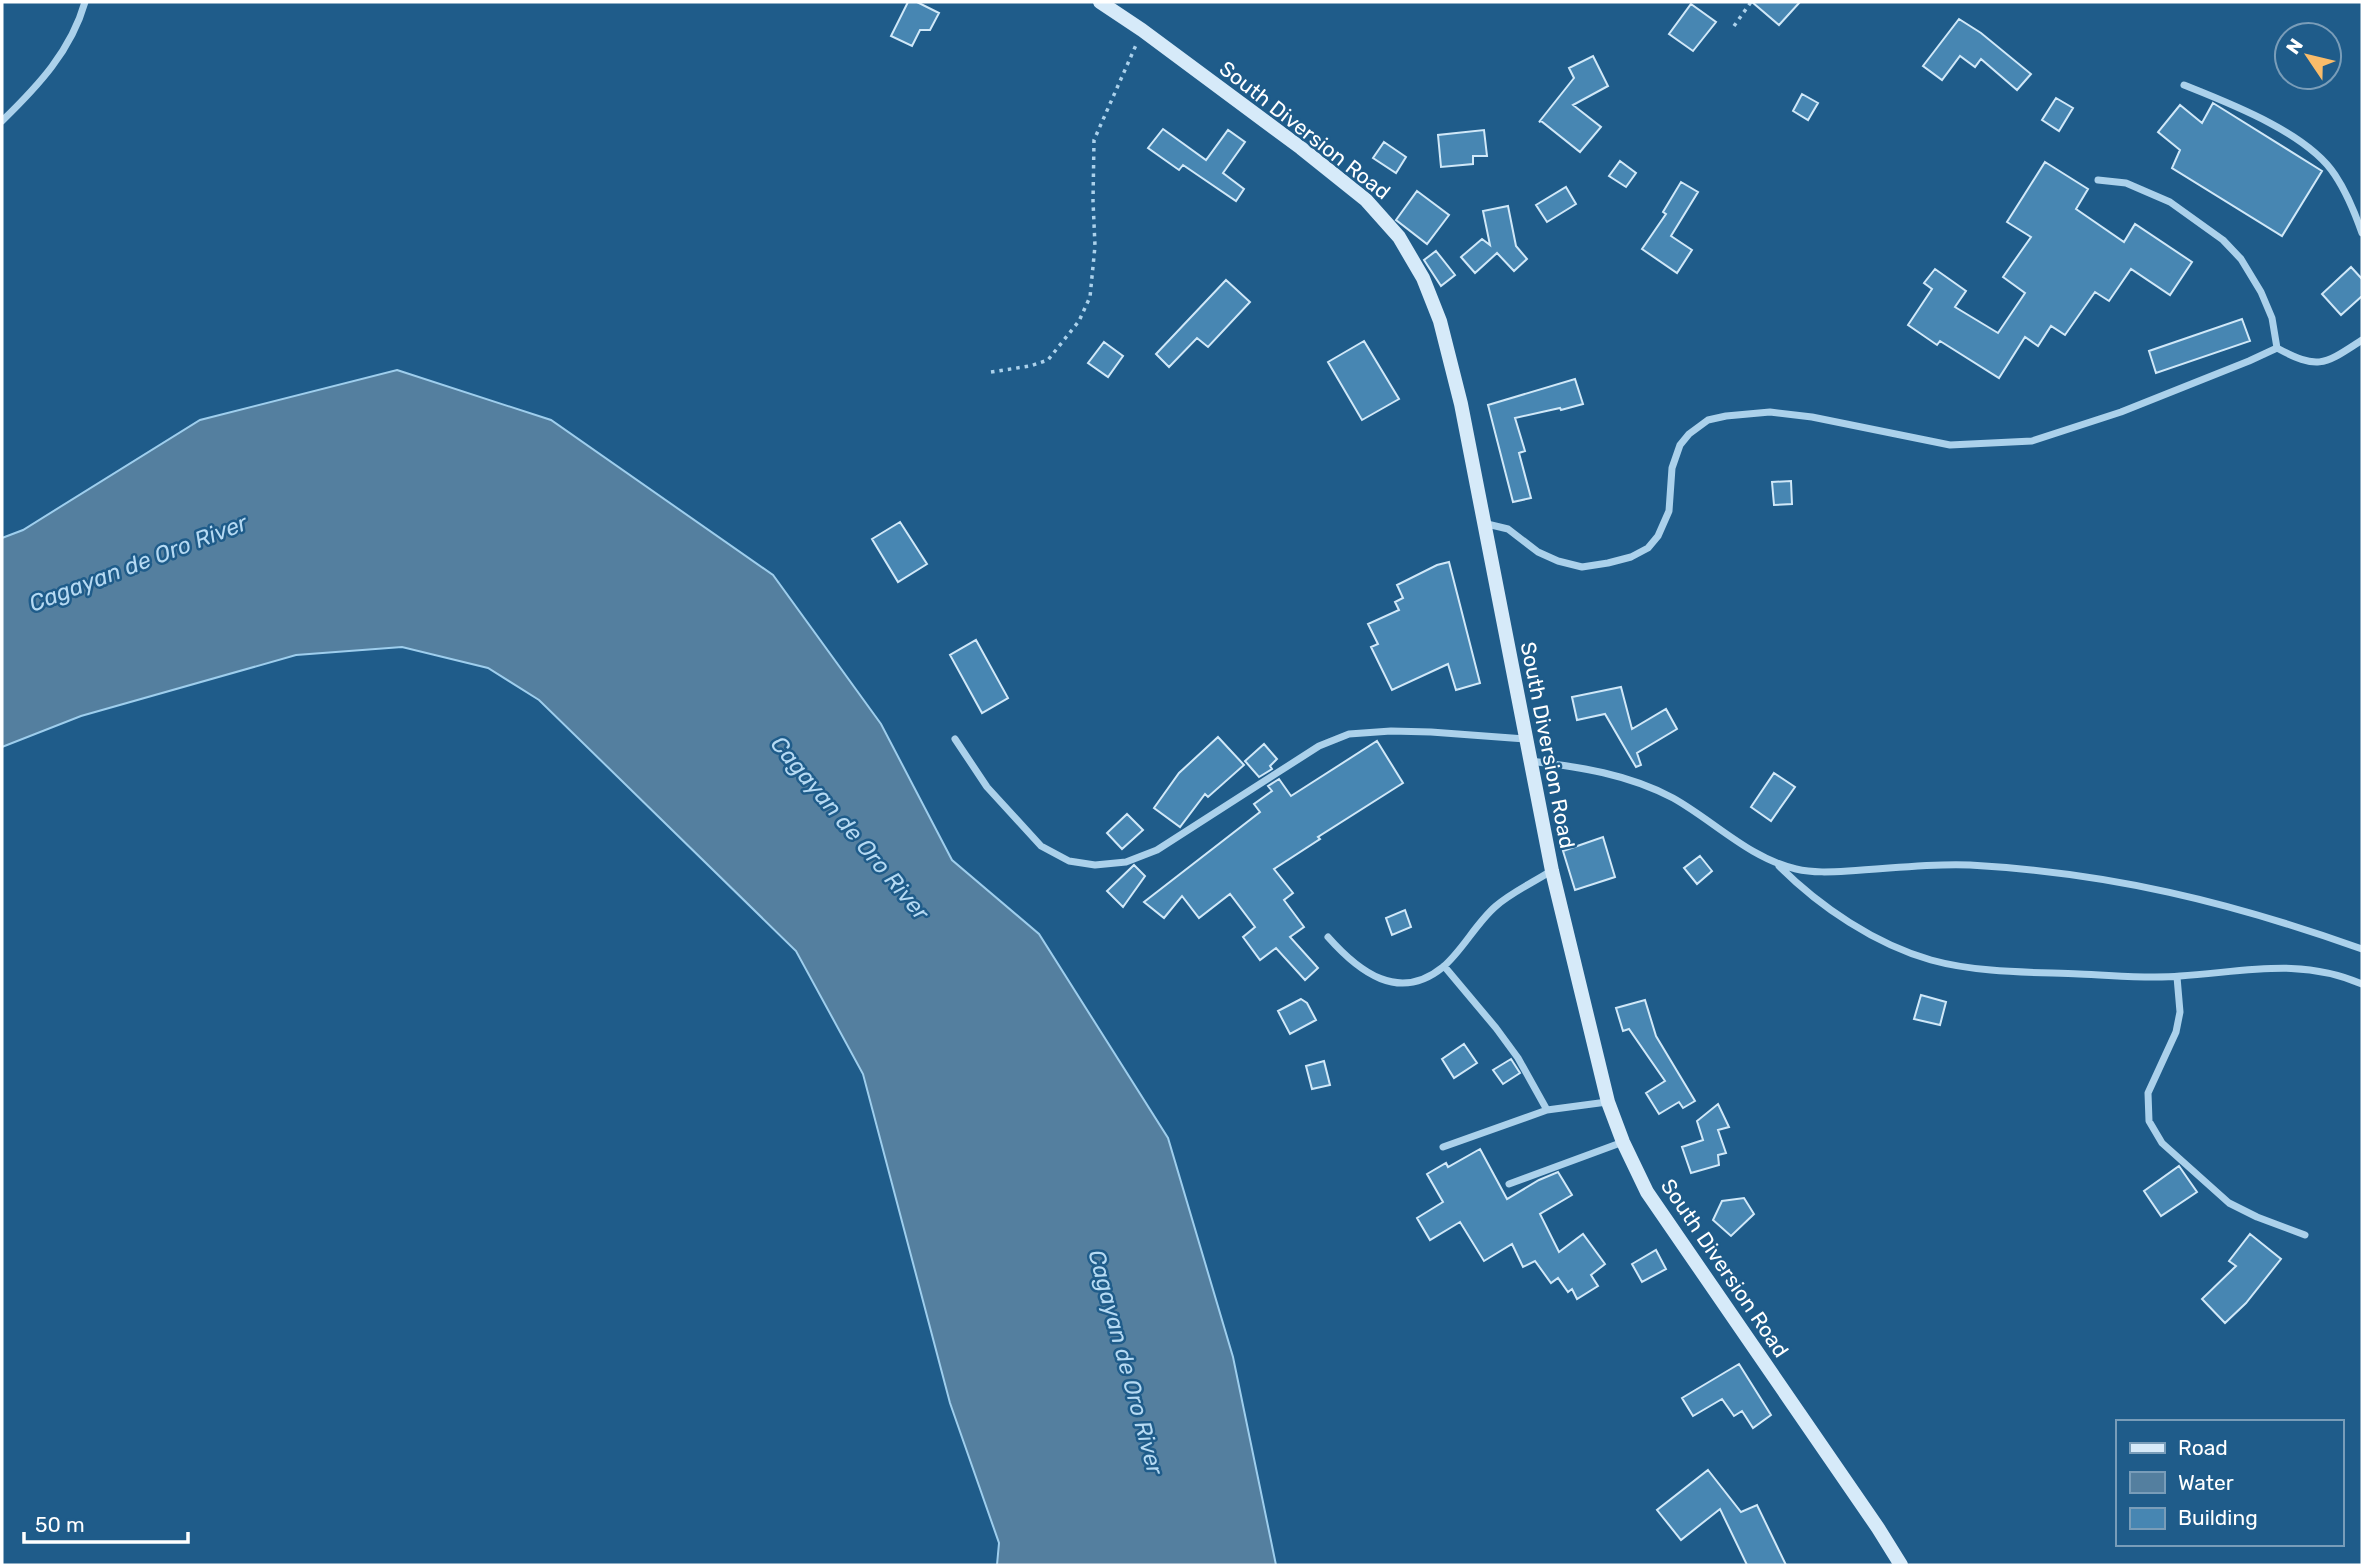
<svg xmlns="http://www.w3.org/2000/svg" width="2364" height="1567" font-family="Rubik,sans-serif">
  <rect width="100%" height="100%" fill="#1f5c8a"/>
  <path fill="#547f9f" stroke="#9eceed" stroke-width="2" d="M397,370L551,420L773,575L881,724L952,860L1039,934L1168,1138L1233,1357L1276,1565H997L999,1543L950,1403L863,1074L796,951L539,700L488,668L402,647L296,655L81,716L2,747V538L23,530L200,420Z"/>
  <path fill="#4786b2" stroke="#d0e8f8" stroke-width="2" d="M908,2H917L939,13L930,30H920L912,46L891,36Z
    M1752,2H1800L1779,25Z
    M1691,4L1716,22L1693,51L1669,34Z
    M1959,19L1981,33L2031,74L2017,90L1981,59L1975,67L1960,56L1942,80L1923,66Z
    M1593,56L1608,86L1573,105L1601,127L1580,152L1541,121L1539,122L1574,78L1569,68Z
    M1802,94L1818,103L1808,120L1793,111Z
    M2056,98L2073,108L2059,131L2042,120Z
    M2213,103L2322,171L2282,236L2172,168L2180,150L2158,132L2180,105L2202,123Z
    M1163,129L1206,160L1228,130L1245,142L1223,173L1244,189L1236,201L1183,165L1179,170L1148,148Z
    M1484,130L1487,156H1473V164L1441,167L1438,135Z
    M1384,142L1406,157L1396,173L1373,158Z
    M1620,161L1636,173L1626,187L1609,176Z
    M2045,162L2088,189L2076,209L2124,242L2135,224L2192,262L2170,295L2131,269L2109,301L2095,292L2065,335L2051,326L2038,346L2025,337L1999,378L1940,341L1937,345L1908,325L1932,289L1924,283L1935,269L1966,291L1955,307L1998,333L2025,293L2003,277L2031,237L2007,222Z
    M1681,182L1698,192L1671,236L1692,250L1677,273L1642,249L1666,214L1663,212Z
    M1566,187L1576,204L1547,222L1536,205Z
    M1417,191L1449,215L1427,244L1396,220Z
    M1508,206L1516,246L1527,259L1514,271L1497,253L1475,273L1461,257L1482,239L1490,245L1483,211Z
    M1436,251L1455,275L1441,286L1424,260Z
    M2351,267L2362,279V296L2341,315L2322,294Z
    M1226,280L1250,302L1208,347L1197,338L1169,367L1156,354Z
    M2242,319L2250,341L2156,373L2149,351Z
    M1364,341L1399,399L1362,420L1328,362Z
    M1104,342L1123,356L1108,377L1088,363Z
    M1575,379L1583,404L1561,410L1560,408L1515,418L1525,451L1519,453L1531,498L1513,502L1488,405Z
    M1791,481L1792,504L1774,505L1772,482Z
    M900,522L927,564L898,582L872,539Z
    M1449,562L1480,683L1456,690L1448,664L1392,690L1371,647L1378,644L1368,624L1399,610L1395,602L1403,598L1397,585L1437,565Z
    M976,640L1008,698L982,713L950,655Z
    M1621,687L1632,729L1666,709L1677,729L1637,753L1641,765L1636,767L1605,714L1577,720L1572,697Z
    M1218,737L1244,765L1208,797L1205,794L1180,827L1154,808L1179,773Z
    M1377,741L1403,783L1318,837L1320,839L1274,869L1293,893L1284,900L1304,927L1290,937L1318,968L1305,980L1276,948L1260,960L1243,937L1255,927L1230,894L1199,918L1182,896L1164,918L1144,902L1260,812L1254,804L1272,791L1268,786L1279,779L1291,796Z
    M1264,744L1277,759L1270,766L1272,769L1259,777L1245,761Z
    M1774,773L1795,787L1771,821L1751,807Z
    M1127,814L1143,830L1122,849L1107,833Z
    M1603,837L1615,877L1575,890L1563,851Z
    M1700,856L1712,871L1697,884L1684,868Z
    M1134,865L1145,876L1123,907L1107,891Z
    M1405,910L1411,927L1392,935L1386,918Z
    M1921,995L1946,1002L1940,1025L1914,1019Z
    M1301,999L1307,1003L1316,1020L1290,1034L1278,1011Z
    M1645,1000L1656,1036L1695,1101L1683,1108L1679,1102L1659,1114L1646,1093L1665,1081L1629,1029L1623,1031L1616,1008Z
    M1464,1044L1477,1063L1454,1078L1442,1059Z
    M1511,1059L1520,1073L1503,1084L1493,1070Z
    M1324,1061L1330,1085L1312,1089L1306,1066Z
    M1718,1104L1729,1127L1718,1130L1726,1153L1718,1155L1719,1165L1691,1173L1682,1147L1703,1140L1697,1121Z
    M1480,1149L1507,1199L1539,1180L1558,1172L1572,1195L1540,1214L1559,1252L1583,1234L1605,1264L1591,1275L1598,1286L1577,1299L1572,1289L1568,1292L1558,1278L1551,1283L1535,1261L1523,1267L1512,1244L1484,1261L1460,1222L1430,1240L1417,1218L1443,1202L1427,1174L1446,1163L1448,1167Z
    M2179,1166L2197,1192L2161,1216L2144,1191Z
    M1744,1198L1754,1214L1731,1236L1713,1220L1722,1201Z
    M2250,1234L2281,1259L2246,1303L2225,1323L2202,1299L2236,1266L2229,1261Z
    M1656,1250L1666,1269L1642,1282L1632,1264Z
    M1739,1364L1771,1415L1753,1428L1742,1411L1734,1416L1722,1399L1693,1416L1682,1398Z
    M1708,1470L1741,1512L1757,1505L1786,1565H1747L1720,1509L1681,1540L1657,1510Z"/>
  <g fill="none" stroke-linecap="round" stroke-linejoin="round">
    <path stroke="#abd1eb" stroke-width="3.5" stroke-dasharray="3.5 5" stroke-linecap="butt" d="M1734,26L1751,2
      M991,372L1030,366L1048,360L1079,321L1090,297L1095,246L1093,201L1094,140L1136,45"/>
    <path stroke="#abd1eb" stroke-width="7" d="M2184,85C2229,103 2308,133 2335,175C2347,193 2355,213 2362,233
      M2,121C38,86 71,51 85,2
      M2098,180L2126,183L2170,202L2223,240L2241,259L2261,292L2272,318L2277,348
      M2277,348C2319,371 2325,364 2362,340
      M1483,523L1508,529L1538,552L1558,561L1582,567L1608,563L1631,557L1648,548L1658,536L1669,511L1672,468L1680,445L1689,434L1708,420L1726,416L1770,412L1812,417L1950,445L2032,441L2121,412L2249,361L2277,348
      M955,739L987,787L1041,846L1069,861L1095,865L1126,862L1157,850L1319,746L1349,734L1391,731L1431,732L1525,739
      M1530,761C1580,767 1628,774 1673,798C1714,821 1749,858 1796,869C1813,873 1831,872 1848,871C1889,869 1929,863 1970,865C2111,873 2230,902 2362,949
      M1779,866C1820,907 1875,944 1931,960C1978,973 2031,972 2079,974C2112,975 2147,979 2180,976C2244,972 2300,957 2362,984
      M1328,937C1359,972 1399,1003 1443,967C1463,950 1476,923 1496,906C1512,892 1534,882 1551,871
      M1444,966L1496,1028L1518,1058L1547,1110
      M2177,977L2180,1012L2176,1032L2148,1093L2149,1121L2162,1143L2229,1203L2257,1217L2305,1235
      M1443,1147L1547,1110L1607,1102
      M1509,1184L1623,1142"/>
    <path stroke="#d6eaf9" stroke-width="14" d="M1100,2L1142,30L1301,148L1366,200L1399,237L1423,278L1440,321L1461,404L1552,871L1608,1102L1623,1142L1647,1192L1878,1528L1901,1565"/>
  </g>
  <g text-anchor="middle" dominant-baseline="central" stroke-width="5" stroke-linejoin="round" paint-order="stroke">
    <g font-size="21" fill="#fff" stroke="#1f5c8a">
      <text transform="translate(1305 130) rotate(38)">South Diversion Road</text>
      <text transform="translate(1548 745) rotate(79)">South Diversion Road</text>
      <text transform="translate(1725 1268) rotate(56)">South Diversion Road</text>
    </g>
    <g font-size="23" font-style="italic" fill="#b6daf3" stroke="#1f5c8a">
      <text transform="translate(138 563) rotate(-21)">Cagayan de Oro River</text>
      <text transform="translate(850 828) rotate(50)">Cagayan de Oro River</text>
      <text transform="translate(1126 1362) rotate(75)">Cagayan de Oro River</text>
    </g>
  </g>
  <rect width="2364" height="1567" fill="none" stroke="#ffffff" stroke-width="7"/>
  <rect x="2116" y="1420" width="228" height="126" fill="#1f5c8a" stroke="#799db9" stroke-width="2"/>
  <rect x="2130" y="1443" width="35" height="10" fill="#d6eaf9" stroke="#799db9" stroke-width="2"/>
  <text x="2178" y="1455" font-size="21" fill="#ffffff">Road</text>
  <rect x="2130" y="1472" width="35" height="21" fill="#547f9f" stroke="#799db9" stroke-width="2"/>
  <text x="2178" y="1490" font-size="21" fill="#ffffff">Water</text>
  <rect x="2130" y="1508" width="35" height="21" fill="#4786b2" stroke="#799db9" stroke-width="2"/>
  <text x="2178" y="1525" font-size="21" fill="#ffffff">Building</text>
  <g transform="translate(2308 56) rotate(305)"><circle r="33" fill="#1f5c8a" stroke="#799db9" stroke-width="2"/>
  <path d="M0-5L12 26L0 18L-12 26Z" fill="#f9bc6a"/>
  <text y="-10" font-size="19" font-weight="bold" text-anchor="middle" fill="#ffffff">N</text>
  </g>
  <path d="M24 1532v10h164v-10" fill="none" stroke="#ffffff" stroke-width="3.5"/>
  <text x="35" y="1532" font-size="21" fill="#ffffff" stroke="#1f5c8a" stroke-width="5" paint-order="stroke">50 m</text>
</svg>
